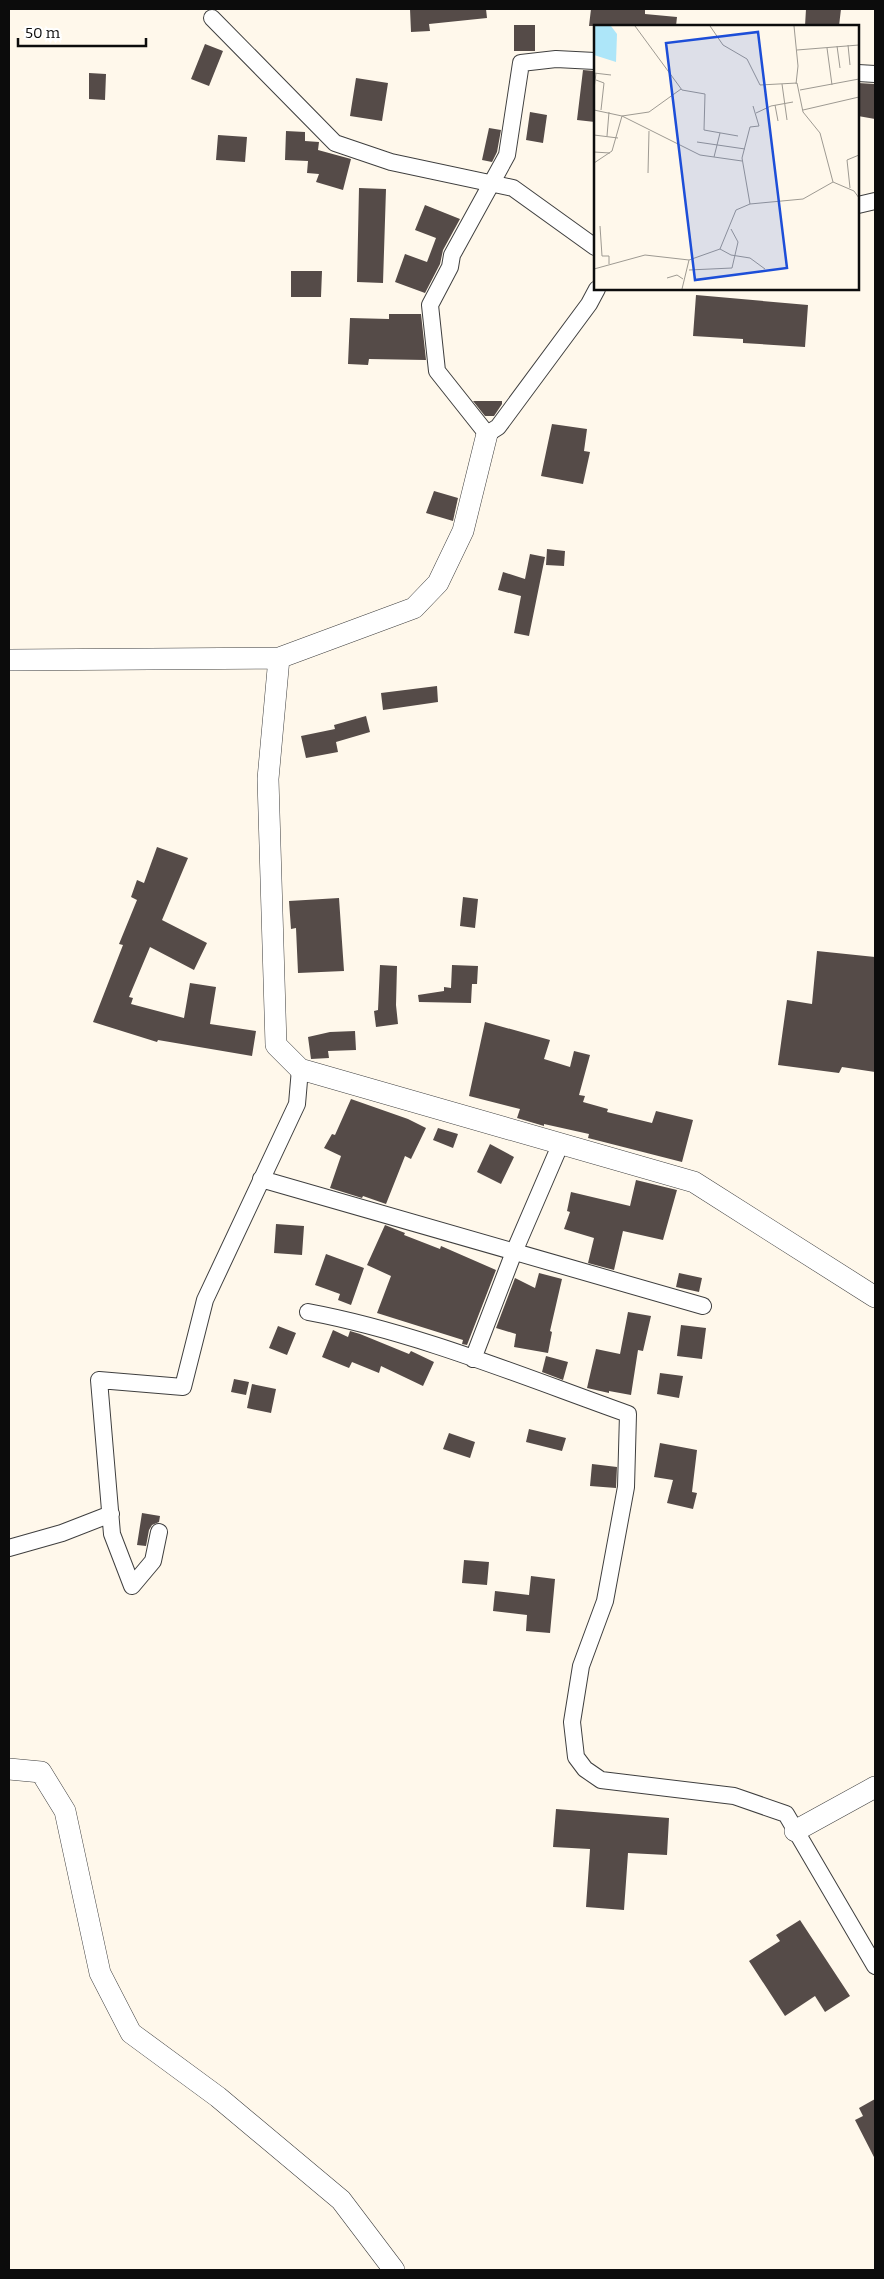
<svg xmlns="http://www.w3.org/2000/svg" width="884" height="2279" font-family="Bitter,serif">
  <rect width="100%" height="100%" fill="#fff8eb"/>
  <path fill="#554b48" d="M410,9H486L487,18L429,24L430,31L411,32Z
    M591,9H645V14L677,17L676,26H589Z
    M806,9H841L839,26H805Z
    M514,25H535V51H514Z
    M205,44L223,51L209,86L191,79Z
    M583,70L595,71V122L577,120Z
    M89,73L106,74L105,100L89,99Z
    M356,78L388,83L382,121L350,116Z
    M858,83L875,84V119L858,116Z
    M530,112L547,115L543,143L526,140Z
    M489,128L501,130L497,152L492,162L482,160Z
    M286,131L305,132V141L319,142L318,150L351,159L343,190L316,182L319,174L307,173L308,161L285,160Z
    M218,135L247,137L245,162L216,160Z
    M359,188L386,189L383,283L357,282Z
    M425,205L460,219L443,250L440,264L425,293L395,282L405,254L427,262L436,238L415,230Z
    M291,271H322L321,297H291Z
    M696,295L808,305L805,347L743,343V339L693,336Z
    M389,314H421L426,360L369,359L368,365L348,364L350,318L389,319Z
    M473,401H502V404L494,416H485Z
    M552,424L587,429L584,451L590,452L583,484L541,476Z
    M434,491L458,498L453,521L426,513Z
    M547,549L565,551L564,566L546,565Z
    M530,554L545,557L529,636L514,633L521,596L498,590L503,572L525,579Z
    M437,686L438,702L383,710L381,693Z
    M366,716L370,732L336,742L338,752L306,758L301,736L335,729L334,725Z
    M157,847L188,858L162,920L207,943L194,970L150,947L129,997L133,998L131,1004L184,1018L190,983L216,987L210,1024L256,1031L252,1056L158,1040L157,1042L93,1022L123,945L119,944L137,900L131,897L137,880L144,883Z
    M463,897L478,899L475,928L460,926Z
    M339,898L344,971L298,973L296,928L291,929L289,901Z
    M817,951L875,957V1072L842,1067L839,1073L778,1065L787,1000L812,1004Z
    M380,965L397,966L396,1005L398,1024L376,1027L374,1011L378,1010Z
    M452,965L478,966L477,984H472L471,1003L419,1002L418,995L444,991V987L451,988Z
    M485,1022L550,1040L544,1059L570,1067L574,1051L590,1055L579,1095L585,1096L583,1102L608,1109L607,1112L652,1123L656,1111L693,1120L682,1162L588,1138L589,1134L544,1124V1126L517,1118L520,1109L469,1096Z
    M355,1031L356,1050L328,1051L329,1058L311,1059L308,1037L330,1032Z
    M351,1099L408,1119L426,1128L411,1159L405,1156L386,1204L363,1196L362,1198L330,1188L341,1156L324,1148L332,1134L335,1135Z
    M438,1128L458,1134L453,1148L433,1140Z
    M490,1144L514,1157L501,1184L477,1172Z
    M636,1180L677,1190L663,1240L623,1231L614,1270L588,1263L594,1238L564,1229L570,1212L567,1211L571,1192L630,1206Z
    M276,1224L304,1226L302,1255L274,1253Z
    M385,1225L405,1233L404,1235L440,1249L441,1246L496,1270L467,1345L462,1344L463,1340L377,1313L391,1276L367,1265Z
    M326,1254L364,1268L351,1305L338,1300L340,1294L315,1285Z
    M539,1273L562,1279L550,1331L552,1332L548,1353L514,1347L516,1334L496,1328L515,1278L535,1288Z
    M679,1273L702,1278L699,1292L676,1287Z
    M628,1312L651,1316L643,1351L638,1350L631,1395L609,1391V1393L587,1388L596,1349L620,1354Z
    M681,1325L706,1328L702,1359L677,1356Z
    M278,1326L296,1333L287,1355L269,1348Z
    M333,1330L348,1337L350,1331L360,1334L409,1354L411,1351L434,1362L423,1386L381,1366L379,1373L352,1362L349,1368L322,1357Z
    M546,1356L568,1362L563,1380L542,1372Z
    M660,1373L683,1376L679,1398L657,1394Z
    M234,1379L249,1382L246,1395L231,1392Z
    M252,1384L276,1389L271,1413L247,1408Z
    M529,1429L566,1438L562,1451L526,1442Z
    M449,1433L475,1442L470,1458L443,1449Z
    M660,1443L697,1450L692,1492L697,1493L693,1509L667,1503L673,1480L654,1477Z
    M592,1464L617,1467L616,1488L590,1486Z
    M142,1513L160,1516L159,1522L152,1525L149,1530L146,1546L137,1545Z
    M464,1560L489,1562L487,1585L462,1583Z
    M531,1576L555,1579L550,1633L526,1631L527,1615L493,1611L495,1591L529,1595Z
    M556,1809L669,1818L667,1855L628,1853L624,1910L586,1907L590,1849L553,1847Z
    M800,1920L850,1996L825,2012L815,1996L785,2016L749,1961L780,1941L776,1935Z
    M875,2099V2159L855,2120L863,2116L859,2108Z"/>
  <g fill="none" stroke-linecap="round" stroke-linejoin="round">
    <g stroke="#3f3f3f" stroke-width="18">
      <path id="minor" d="M212,18L335,143L391,162L513,188L595,247
        M595,61L556,59L521,63L507,155L452,255L450,267L430,305L437,371L487,434L498,427L589,304L597,289
        M858,73L875,74
        M858,205L875,201
        M261,1179L703,1306
        M308,1312C416,1332 524,1377 628,1414L626,1487L605,1601L581,1666L572,1722L576,1757L585,1769L601,1780L734,1796L786,1814L875,1966
        M473,1359L514,1252L561,1143
        M159,1532L153,1561L132,1586L112,1534L99,1380L183,1387L205,1300L297,1104L300,1069
        M9,1548L62,1533L111,1514"/>
    </g>
    <g stroke="#3f3f3f" stroke-width="22">
      <path id="tertiary" d="M279,658L268,779L276,1045L300,1069L694,1182L875,1297
        M9,660L279,658L414,608L438,583L463,531L487,434
        M9,1769L41,1772L65,1811L100,1973L131,2033L218,2097L341,2200L394,2270
        M795,1831L875,1787"/>
    </g>
    <use href="#minor" stroke="#fff" stroke-width="16"/>
    <use href="#tertiary" stroke="#fff" stroke-width="21"/>
  </g>
  <g transform="translate(594 25)">
    <rect width="265" height="265" fill="#fff8eb"/>
    <path d="M0,1H17L23,9L22,37L0,30Z" fill="#ade6f9"/>
    <path fill="none" stroke="#9e9a92" stroke-width="1" d="M41,1L88,65L111,69L110,105L144,111M116,1L129,20L153,34L166,60L203,58L209,87L226,108L239,157L260,166L265,173M200,1L204,41L202,59M254,20L256,40M243,21L246,43M233,23L238,60M203,25L265,20M0,48L17,50M2,55L10,58L7,85M188,59L193,95M0,64L2,48M206,65L265,54M181,80L184,96M0,85L28,91L106,130L148,136M209,85L265,72M162,88L177,81L199,77M0,110L24,113M13,111L15,87M103,117L151,124M0,127L16,128M120,132L126,108M0,138L18,126L28,91L55,87L87,64M54,148L55,106M256,163L253,135L265,130M156,179L148,133L156,102L165,101L159,81M6,201L8,231H15V239M0,244L51,230L95,235L126,224M171,244L156,233L137,230L126,224L142,185L156,179L209,174L239,157M95,245L138,243L144,217L137,204M73,253L83,250L89,254M88,264L95,235"/>
    <path fill="#1d4ed8" fill-opacity="0.15" stroke="#1d4ed8" stroke-width="2.5" d="M164,7L193,243L101,255L72,18Z"/>
    <rect width="265" height="265" fill="none" stroke="#0c0c0c" stroke-width="2.5"/>
  </g>
  <rect width="884" height="2279" fill="none" stroke="#0c0c0c" stroke-width="20"/>
  <path d="M18 38v8h128v-8" fill="none" stroke="#0c0c0c" stroke-width="2.5"/>
  <text x="25" y="38" font-size="15" fill="#0c0c0c" stroke="#ffffff" stroke-width="4" paint-order="stroke">50 m</text>
</svg>
